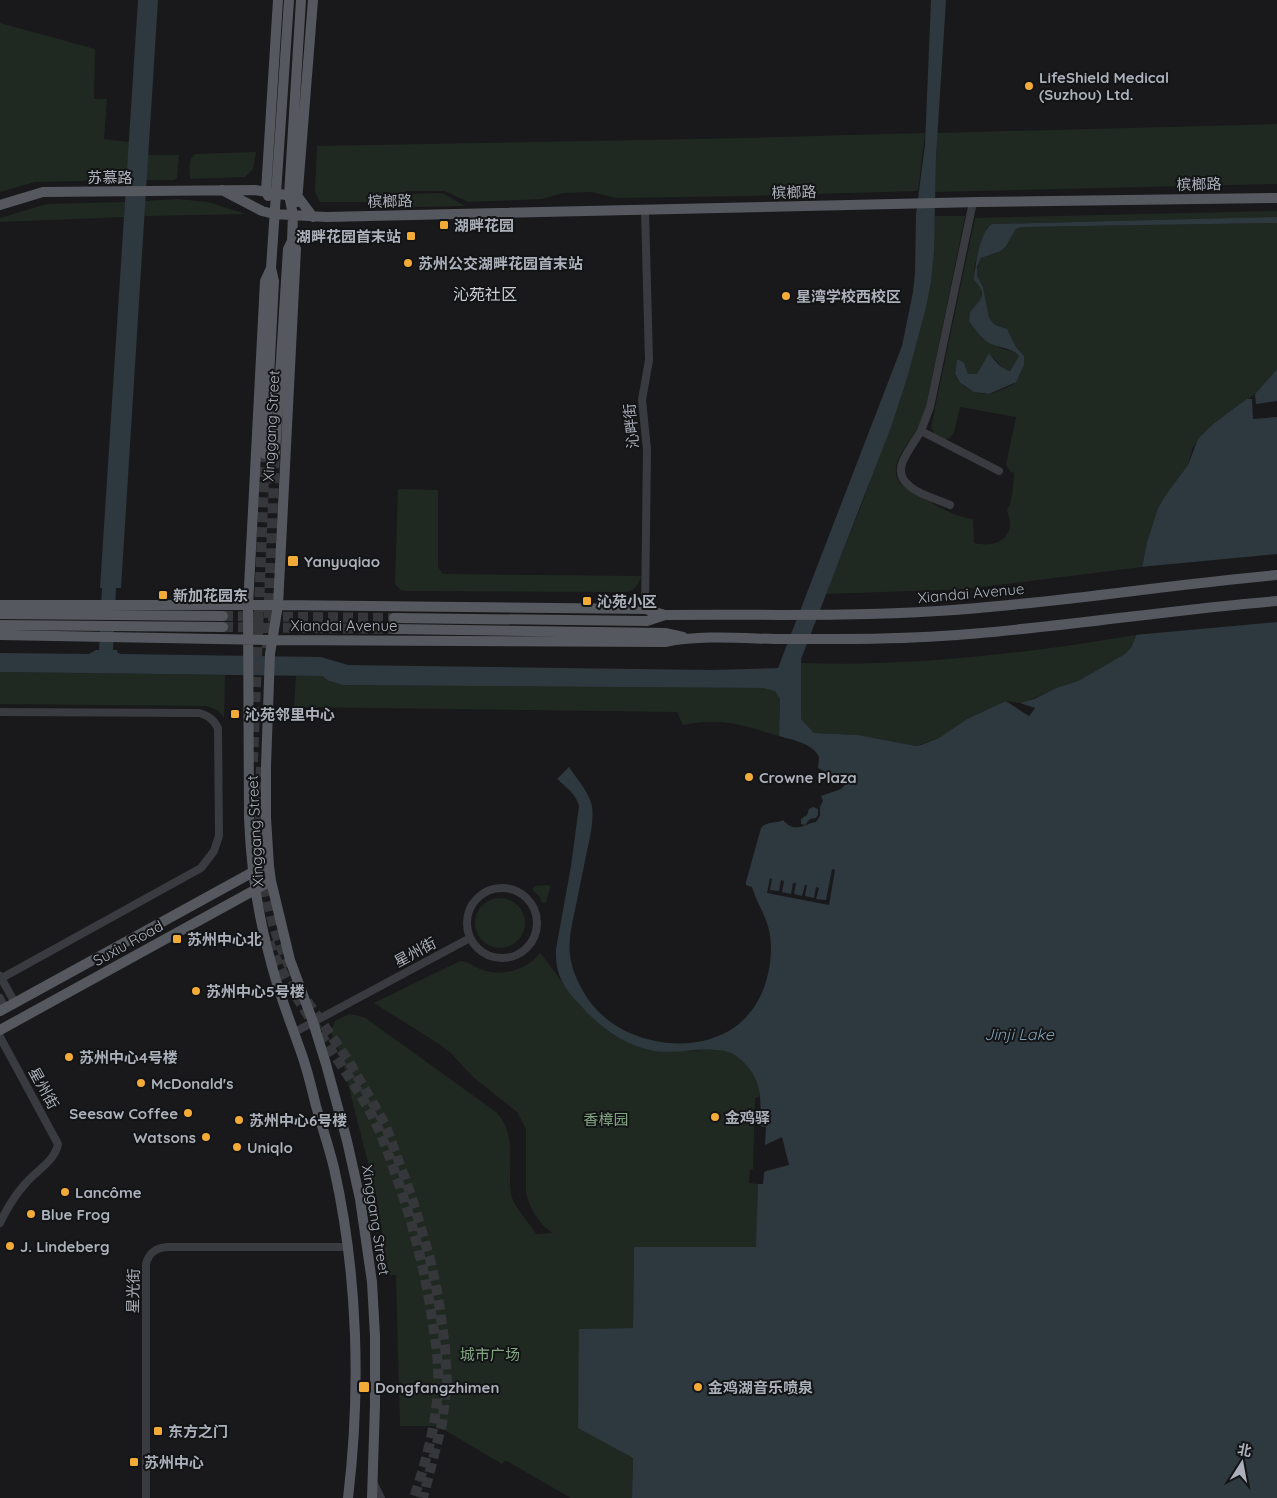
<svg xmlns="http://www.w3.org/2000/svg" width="1277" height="1498" font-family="Quicksand,'Noto Sans SC',sans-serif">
  <rect width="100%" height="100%" fill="#19191b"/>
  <path fill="#202921" d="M0,23L95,49L94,99H107L104,139L129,142L127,180L35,182L0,192Z
    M1277,124V184L935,192L937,133Z
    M925,133L918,191L747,196L616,198L592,192L563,193L542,199L468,202L445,191H408L386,202H320L315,192L317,146L748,138Z
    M256,152L253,169L245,177L190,179C190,170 187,159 196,154Z
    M148,155H179L177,178L174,180H146Z
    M442,193L465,206L410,207L386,205L410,194Z
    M178,199L208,202L246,214L144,216L145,201Z
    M125,202L124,217L0,222V218L47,204Z
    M1277,211V217L992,224L987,228L974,267L976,282L981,289L982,298L980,303L970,312L969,321C977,333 987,342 1000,348C1007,351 1014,350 1019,356L1010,371L1004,369L989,353L977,374H968L965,366L957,362C957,366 954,371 955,374C957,386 976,395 988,394C996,393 1007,387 1014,384L1024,365V356L1016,347L1007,329L995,325L989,318L983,287L977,276V270L981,258L1001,251L1006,246L1016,229L1022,227L1277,223V369L1255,394L1213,424L1193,447L1188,465L1165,496L1158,508L1147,542L1142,567L965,589L826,594L862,504L908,375L926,308L931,282L935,216H965L927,402C925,411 922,420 918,428C910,442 889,463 898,480C903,489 915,493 923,498C939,507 955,517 973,519L974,543C999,549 1017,536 1007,510C1013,500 1013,485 1014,473L1011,472L1006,465L1016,417L960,407L954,432L950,438L943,440L935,435L931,427L975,218Z
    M398,489L438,490V567L443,574L641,576C638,584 636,590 627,592L407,591L401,590L395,584Z
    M1136,635L1131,648L1125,654L1078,681L1056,688L1027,701L1020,703L1006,701L967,719L939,738L916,746L858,735L814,733L801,719L800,663C879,666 957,660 1035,650C1069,646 1103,640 1136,635Z
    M0,672L225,675L224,718C219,710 214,708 205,706L0,704Z
    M296,676H322L329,681L343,685L767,688L775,691L780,699L779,736C741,725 723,717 683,725L677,712L294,707Z
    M549,885L550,888L546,902L542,903L539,896L532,889L536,886Z
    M475 923a25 25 0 1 1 50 0a25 25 0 1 1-50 0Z
    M540,953C566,985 585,1021 624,1040C632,1044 676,1051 687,1051C696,1052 705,1049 714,1049C739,1050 758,1072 760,1096L755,1098L753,1169L750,1170L749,1183L758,1184L757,1247H634L633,1328L580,1329L578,1427L633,1458L632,1498H571L505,1460L502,1464L438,1426H400L396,1275H389L376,1194L341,1056L331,1031L335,1021L349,1014L364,1017L496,1112C518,1134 507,1166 511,1194C512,1204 530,1224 536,1234L553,1233C541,1227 528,1206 526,1192V1129L517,1112L472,1076L451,1053L439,1044L374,1003L460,961C470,962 477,969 486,971C504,976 529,969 540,953Z"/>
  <path fill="#2e383f" d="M138,0H158L121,588H100Z
    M931,0H946L936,157L934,251L931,282L926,308L908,375L891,427L801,659V719L814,733L858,735L916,746L921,745L939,738L967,719L1006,701L1029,716L1035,708L1020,703L1034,699L1056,688L1078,681L1125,654L1131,648L1137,633L1142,567L1147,542L1158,508L1165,496L1188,465L1198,439L1213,424L1247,399H1252L1253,419L1277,417V1498H632L633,1458L578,1428L579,1329L633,1328L634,1247H756L758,1184H763L764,1173L766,1171L789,1165L782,1137L765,1145L766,1127L760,1126C761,1099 763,1079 740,1059C733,1053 725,1050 716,1050C696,1048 676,1054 655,1051C626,1046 600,1028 581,1006C564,988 555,975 556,949L571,866L579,806C576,794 566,787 557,779L569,767C577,779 589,792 592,806C594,821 590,837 587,851C583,871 579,890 575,910C572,925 568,940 570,955C572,972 581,990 591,1003C622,1044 692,1057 735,1027C760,1009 771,977 771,948C771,920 759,910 752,887L746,885V882L761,828C766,821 776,824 783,820C795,834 804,824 816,822L820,816V807L823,801L821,796L841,789L845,785L838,778L818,768L819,757C813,743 792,740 779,736L780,699L775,691L763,688L343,685L329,681L322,676L0,672V653L89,654L96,650H117L118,653L121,654L321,657L348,665L712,670L778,668L902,346L913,292L915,273L916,214L925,145Z
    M1277,217V223L1022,227L1016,229L1006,246L1001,251L981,258L977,267V276L983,287L989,318L995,325L1007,329L1016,347L1024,356V365L1016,382L989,394L974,392L960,383L955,374L957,360H959L964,363L968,374H977L989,353C994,360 1001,369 1010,371L1019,356C1013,348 998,348 989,343C981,338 974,328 969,321L970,312C982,298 988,295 974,280C975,266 980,231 992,224Z
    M1277,369V401L1256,404L1255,394Z
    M813,807L818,809V815L816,818L810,819L805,825L801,824V819L807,815L809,809Z"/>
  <path fill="#19191b" d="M1277,554V622L1134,635L1140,567Z
    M1006,701L1012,702L1028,713L1031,709L1019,705L1017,703L1035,708L1029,716Z
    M832,869L835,870L829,905L767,893L770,878L772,879L770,890L779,891L781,880L784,881L782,892L791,894L793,883H796L794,894L802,896L805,885H807L805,896L814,898L816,887L819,888L816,899L826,900Z"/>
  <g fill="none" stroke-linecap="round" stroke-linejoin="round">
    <path stroke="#2e383f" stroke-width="14" d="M108,610L109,588
      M106,650L107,632"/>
    <path stroke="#36373b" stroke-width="10" stroke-dasharray="10 5" stroke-linecap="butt" d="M223,616L394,618
      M223,627L394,629
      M267,648L275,454
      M253,762L265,454
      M261,767C258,838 258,900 289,966
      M269,942C293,1003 336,1052 368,1108C381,1131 389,1156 398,1181C414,1227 426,1275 433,1324C436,1344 439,1364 438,1384C437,1423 426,1461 414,1498
      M307,1001L348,1060L385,1124L412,1198L430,1259L438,1296L445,1347L447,1382L442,1424L423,1498"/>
    <path stroke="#393b40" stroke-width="8" d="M973,202L930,407L921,431L999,471
      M645,211L649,360L642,400L647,450L645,609
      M921,431C915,441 908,450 903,461C891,488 932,497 950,505
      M0,712L199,713C209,716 213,719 218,728L219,836L214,851L201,868L0,979
      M467 923a35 35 0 1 1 70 0a35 35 0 1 1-70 0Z
      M0,976L15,1003
      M0,998L5,1008
      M293,1033L470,938
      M0,1037L58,1144C55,1161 36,1171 26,1183C15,1195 7,1208 0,1223
      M373,1482L381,1498
      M146,1498V1264C149,1253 155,1248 167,1247H347"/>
    <path stroke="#55585f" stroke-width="10" d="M289,0L271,268L265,281L248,606L249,818C251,868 258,918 272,966C280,997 292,1026 302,1055C308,1072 312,1090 316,1106C322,1127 329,1147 334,1168C358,1275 361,1390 348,1498
      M301,0L289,195L293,215L292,241L296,249L278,605L270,654L266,766V818L269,866L271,881L290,960L313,1022L326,1064L347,1141L360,1199L372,1282L375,1336V1405L372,1498
      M222,190L262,211L274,214L326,217L979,202L1277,198
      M268,196L266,191L278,0
      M297,202L313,0
      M0,205L43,192L255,190L298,197L313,217
      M265,454L274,281L271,268
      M275,454L288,249L292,241
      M0,605H278L645,609L665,615C756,614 847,617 938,611C1051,604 1164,585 1277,575
      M0,614L223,616
      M394,618L647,621L665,615
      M0,625L223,627
      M394,629L665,633L683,637
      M0,635L272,640L665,642C701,635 738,638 775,639C830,639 886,640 941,636C1054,629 1165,610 1277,601
      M0,1011L253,872L269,866
      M0,1030L271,881"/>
  </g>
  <g fill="#f3ab38" stroke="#131416" stroke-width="2">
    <circle cx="1029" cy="86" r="5"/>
    <rect x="439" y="220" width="10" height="10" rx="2.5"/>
    <rect x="406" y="231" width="10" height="10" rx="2.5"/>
    <circle cx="408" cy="263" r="5"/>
    <circle cx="786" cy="296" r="5"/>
    <rect x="287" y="555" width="12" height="12" rx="2.5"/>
    <rect x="158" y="590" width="10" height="10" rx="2.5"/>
    <rect x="582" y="596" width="10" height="10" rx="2.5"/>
    <rect x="230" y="709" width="10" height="10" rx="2.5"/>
    <circle cx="749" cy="777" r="5"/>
    <rect x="172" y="934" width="10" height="10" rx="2.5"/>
    <circle cx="196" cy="991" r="5"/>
    <circle cx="69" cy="1057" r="5"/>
    <circle cx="141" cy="1083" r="5"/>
    <circle cx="188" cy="1113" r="5"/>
    <circle cx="715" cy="1117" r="5"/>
    <circle cx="239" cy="1120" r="5"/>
    <circle cx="206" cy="1137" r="5"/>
    <circle cx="237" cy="1147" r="5"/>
    <circle cx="65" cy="1192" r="5"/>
    <circle cx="31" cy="1214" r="5"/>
    <circle cx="10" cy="1246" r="5"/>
    <rect x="358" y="1381" width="12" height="12" rx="2.5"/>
    <circle cx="698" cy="1387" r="5"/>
    <rect x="153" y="1426" width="10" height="10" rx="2.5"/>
    <rect x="129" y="1457" width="10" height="10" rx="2.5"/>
  </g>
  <g text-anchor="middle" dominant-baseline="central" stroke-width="4" stroke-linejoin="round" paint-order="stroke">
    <g font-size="15" font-weight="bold" fill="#abb0ba" stroke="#131416" text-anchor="start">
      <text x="1039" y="77">LifeShield Medical<tspan x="1039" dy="17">(Suzhou) Ltd.</tspan></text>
      <text x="454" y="225">湖畔花园</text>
      <text x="401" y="236" text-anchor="end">湖畔花园首末站</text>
      <text x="418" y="263">苏州公交湖畔花园首末站</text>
      <text x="796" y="296">星湾学校西校区</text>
      <text x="304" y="561">Yanyuqiao</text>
      <text x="173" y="595">新加花园东</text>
      <text x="597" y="601">沁苑小区</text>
      <text x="245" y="714">沁苑邻里中心</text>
      <text x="759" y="777">Crowne Plaza</text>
      <text x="187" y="939">苏州中心北</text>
      <text x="206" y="991">苏州中心5号楼</text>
      <text x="79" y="1057">苏州中心4号楼</text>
      <text x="151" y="1083">McDonald's</text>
      <text x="178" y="1113" text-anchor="end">Seesaw Coffee</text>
      <text x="725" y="1117">金鸡驿</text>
      <text x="249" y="1120">苏州中心6号楼</text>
      <text x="196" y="1137" text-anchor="end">Watsons</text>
      <text x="247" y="1147">Uniqlo</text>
      <text x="75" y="1192">Lancôme</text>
      <text x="41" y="1214">Blue Frog</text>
      <text x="20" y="1246">J. Lindeberg</text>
      <text x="375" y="1387">Dongfangzhimen</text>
      <text x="708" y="1387">金鸡湖音乐喷泉</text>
      <text x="168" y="1431">东方之门</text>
      <text x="144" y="1462">苏州中心</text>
    </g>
    <g font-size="15" fill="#abb0ba" stroke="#131416">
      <text x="110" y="177">苏慕路</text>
      <text transform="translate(1199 184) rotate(-1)">槟榔路</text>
      <text transform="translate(794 192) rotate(-1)">槟榔路</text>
      <text transform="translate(390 201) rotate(-1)">槟榔路</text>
      <text transform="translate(271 426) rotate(-87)">Xinggang Street</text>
      <text transform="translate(631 426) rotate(-95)">沁畔街</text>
      <text transform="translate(971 593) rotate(-5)">Xiandai Avenue</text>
      <text x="344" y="625">Xiandai Avenue</text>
      <text transform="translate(255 831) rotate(-93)">Xinggang Street</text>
      <text transform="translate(128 943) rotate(-29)">Suxiu Road</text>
      <text transform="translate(415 952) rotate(-28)">星州街</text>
      <text transform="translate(44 1088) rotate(61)">星州街</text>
      <text transform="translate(376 1220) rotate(81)">Xinggang Street</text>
      <text transform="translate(133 1291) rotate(-89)">星光街</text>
    </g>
    <g font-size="15" fill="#82a582" stroke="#131416">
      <text x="606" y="1119">香樟园</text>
      <text x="490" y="1354">城市广场</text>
    </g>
    <g font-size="16" fill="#cccfd6" stroke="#131416">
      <text x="485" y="294">沁苑社区</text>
    </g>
    <g font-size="16" font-style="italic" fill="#82a0b5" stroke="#131416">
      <text x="1019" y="1034">Jinji Lake</text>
    </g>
  </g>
  <g transform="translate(1242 1463) rotate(11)" stroke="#131416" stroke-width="4" paint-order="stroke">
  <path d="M0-4L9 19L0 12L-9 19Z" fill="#abb0ba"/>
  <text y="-8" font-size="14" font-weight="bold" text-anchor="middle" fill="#abb0ba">北</text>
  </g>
</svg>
